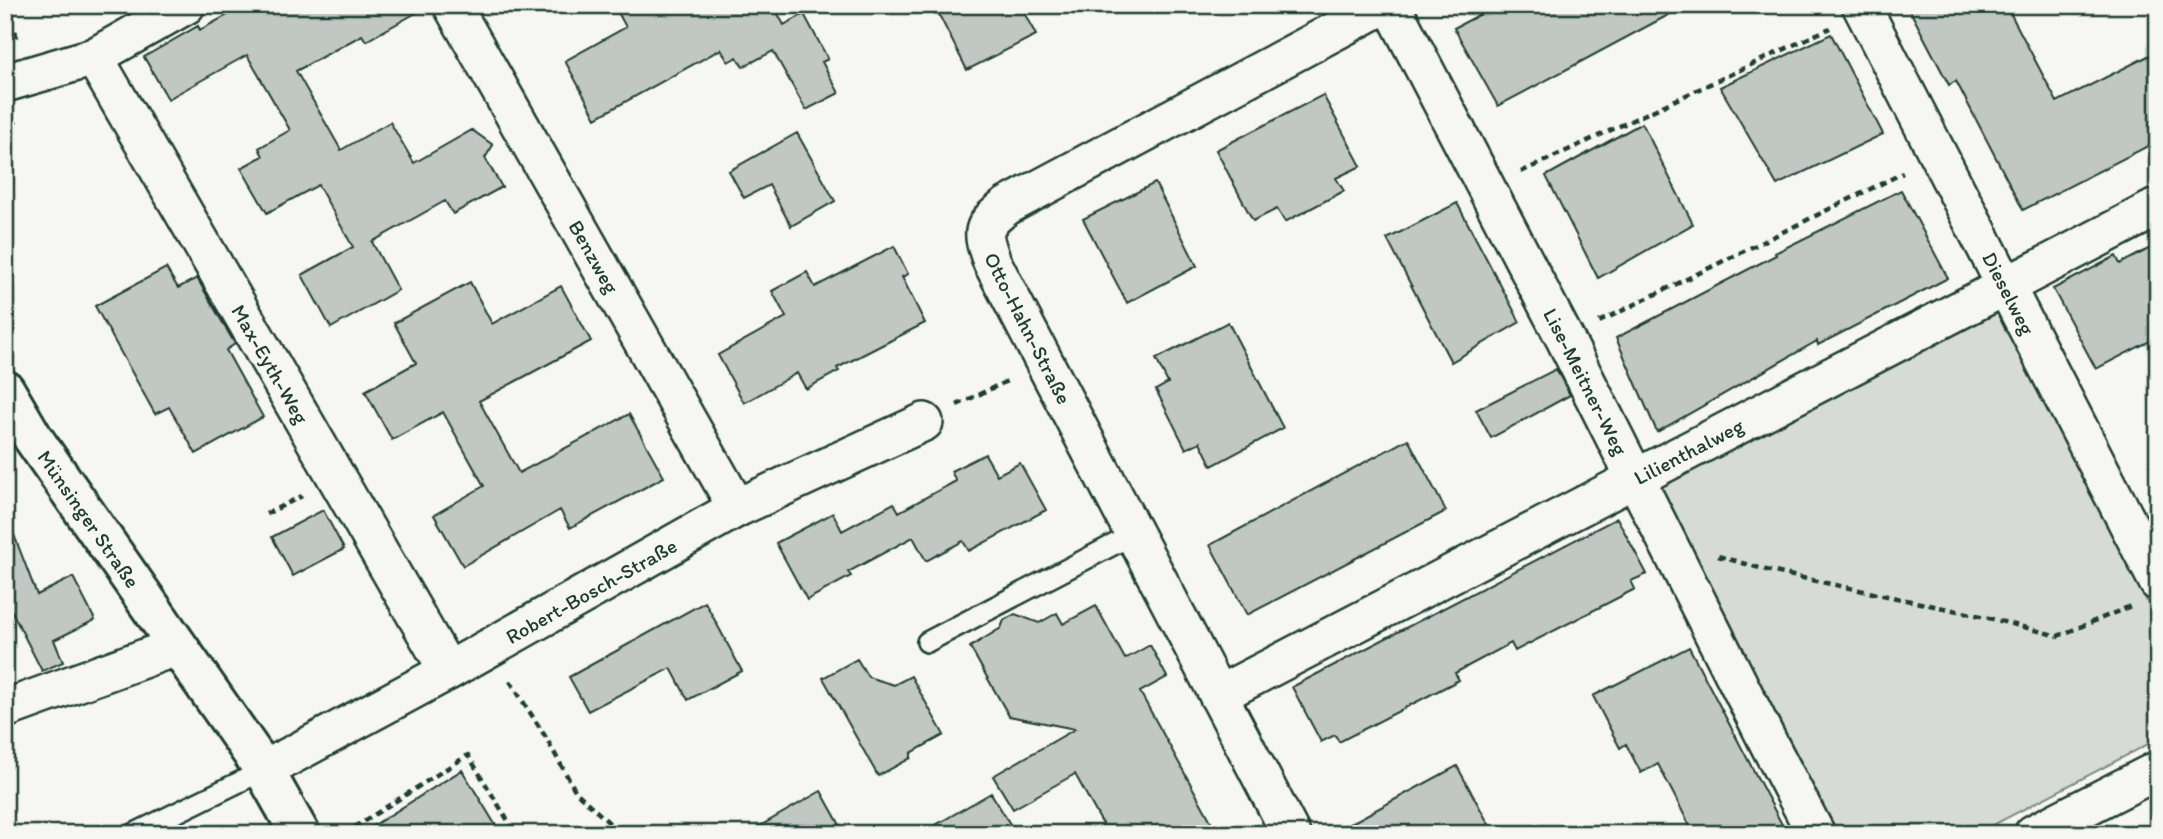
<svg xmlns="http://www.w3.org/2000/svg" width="2163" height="839" font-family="Itim,sans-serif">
  <rect width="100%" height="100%" fill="#f6f6f2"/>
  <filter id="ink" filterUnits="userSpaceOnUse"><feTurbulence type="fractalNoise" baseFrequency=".0143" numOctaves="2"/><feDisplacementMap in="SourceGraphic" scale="14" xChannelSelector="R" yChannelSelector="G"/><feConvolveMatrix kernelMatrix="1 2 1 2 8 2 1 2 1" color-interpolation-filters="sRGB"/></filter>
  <g filter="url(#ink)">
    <path fill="#d6dbd6" stroke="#7a8c85" stroke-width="2" d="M1998,312L2158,623V739L1976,834H1838L1659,488Z"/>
    <path fill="#c1c8c3" stroke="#1f3d34" stroke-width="2" d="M246,5H430L366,41L362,35L296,71L341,150L390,122L414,163L472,130L493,145L485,158L502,187L453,214L445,201L372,242L398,290L331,328L302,275L353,247L318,185L267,213L241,168L263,156L259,148L290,130L247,55L168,99L144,57L198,26L200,30Z
      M614,5H773L784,25L804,14L828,59L822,62L839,93L806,110L773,51L743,67L737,57L728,62L721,49L596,118L565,61L626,27Z
      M934,5H1020L1036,35L967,70Z
      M1498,5H1687L1498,106L1454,28Z
      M1907,5H2006L2057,102L2158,51V141L2023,210L1956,81L1949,85Z
      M1831,34L1883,134L1777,185L1720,87Z
      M1323,95L1361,166L1336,178L1344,191L1285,222L1277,209L1253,221L1216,150Z
      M1642,123L1693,224L1598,278L1546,176Z
      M797,133L835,201L791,226L769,185L744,198L729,171Z
      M1155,183L1197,266L1127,303L1083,219Z
      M1901,190L1948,278L1818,345L1817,341L1657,432L1616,338L1776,255L1775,253Z
      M1457,203L1520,322L1451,362L1387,239Z
      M2158,244V337L2096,369L2053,289L2116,256L2120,264Z
      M894,246L908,274L902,277L925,323L837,368L839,371L806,389L797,373L744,403L718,355L786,317L772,291L807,272L815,287Z
      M166,268L178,288L197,278L235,344L226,350L263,417L196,454L169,407L155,414L95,306Z
      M470,282L492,324L561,286L591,341L479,401L519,473L629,414L664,477L570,528L560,510L463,566L434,515L484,486L443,412L392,440L365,391L416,363L394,323Z
      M1228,322L1283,428L1212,466L1200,442L1186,449L1156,390L1168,383L1156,359Z
      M1556,369L1570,395L1491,438L1476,410Z
      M1408,439L1446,511L1247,615L1210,545Z
      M985,454L997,475L1020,463L1046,510L969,551L963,541L926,561L913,537L848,572L851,576L807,600L776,543L833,513L842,531L894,503L899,512L956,481L951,471Z
      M323,510L344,549L293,576L272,537Z
      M1617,518L1647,574L1631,581L1635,589L1515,651L1511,643L1455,673L1459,680L1339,742L1335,735L1321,742L1292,687Z
      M8,519L37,595L73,577L95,620L54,640L63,662L42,671L11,610H5V520Z
      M705,602L742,671L688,700L671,668L588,711L569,677Z
      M1096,606L1125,659L1150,645L1167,677L1140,692L1218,834H1108L1075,774L1013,809L993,776L1075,729L1009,716L970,647L1001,628L1004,620L1015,614L1039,623L1057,613L1063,624Z
      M1689,647L1759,781L1787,834H1694L1658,764L1641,773L1626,744L1620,748L1593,696Z
      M857,659L868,677L894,685L911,676L944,735L911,753V758L878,776L823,678Z
      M1457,766L1494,834H1331Z
      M462,770L501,834H360Z
      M821,791L845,834H746Z
      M991,793L1016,834H920Z"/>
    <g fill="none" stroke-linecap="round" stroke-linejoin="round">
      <g stroke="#1f3d34" stroke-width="24">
        <path id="service" d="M927,642L1134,534
          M133,834L264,770"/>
      </g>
      <g stroke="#1f3d34" stroke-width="42">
        <g id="minor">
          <path id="s1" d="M452,5L737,508"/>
          <path id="s2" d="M1391,5L1565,339L1770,746L1816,834"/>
          <path id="s3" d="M1861,5L2158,582"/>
          <path id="s4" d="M94,57L448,671"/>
          <path d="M5,83L94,57L186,5"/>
          <path id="s5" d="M1218,695L2158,207"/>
          <path d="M5,709L178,646"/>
          <path id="s6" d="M264,770L448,671L737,508L924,422"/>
          <path d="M1291,834L992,262C981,231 980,227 1007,206L1384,5"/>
          <path d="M2033,834L2158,770"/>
        </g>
      </g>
      <g stroke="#1f3d34" stroke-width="44">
        <g id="tertiary">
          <path id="s7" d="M5,390L33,438L264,770L300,834"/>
        </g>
      </g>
      <path stroke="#1f3d34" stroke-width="4.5" stroke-dasharray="7 5" stroke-linecap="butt" d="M5,25L15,30L17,39
        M5,136L16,121
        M1521,172L1830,28
        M1599,322L1903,173
        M957,405L1009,380
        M266,514L302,496
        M1718,556L1770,571L1981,616L2058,636L2131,606
        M510,681L545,736L576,792L621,834
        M344,834L468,755L516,834"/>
      <use href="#service" stroke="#f6f6f2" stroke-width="19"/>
      <use href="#minor" stroke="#f6f6f2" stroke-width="37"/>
      <use href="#tertiary" stroke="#f6f6f2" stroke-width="38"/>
    </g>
  </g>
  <g text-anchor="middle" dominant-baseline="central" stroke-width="6" stroke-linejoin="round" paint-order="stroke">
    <g font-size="21" fill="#1f3d34" stroke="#f6f6f2">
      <text stroke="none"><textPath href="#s1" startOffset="289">Benzweg</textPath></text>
      <text stroke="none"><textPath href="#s3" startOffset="324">Dieselweg</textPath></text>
      <text transform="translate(1028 328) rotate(63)">Otto-Hahn-Straße</text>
      <text stroke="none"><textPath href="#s4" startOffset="354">Max-Eyth-Weg</textPath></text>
      <text stroke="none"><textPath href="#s2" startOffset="424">Lise-Meitner-Weg</textPath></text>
      <text stroke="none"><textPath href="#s5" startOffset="530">Lilienthalweg</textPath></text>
      <text stroke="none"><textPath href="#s7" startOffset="154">Münsinger Straße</textPath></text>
      <text stroke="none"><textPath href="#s6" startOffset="373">Robert-Bosch-Straße</textPath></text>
    </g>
  </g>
  <rect width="2163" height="839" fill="none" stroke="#f6f6f2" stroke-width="28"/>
  <rect x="14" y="14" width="2135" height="811" fill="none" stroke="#1f3d34" stroke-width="2.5" filter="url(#ink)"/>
</svg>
